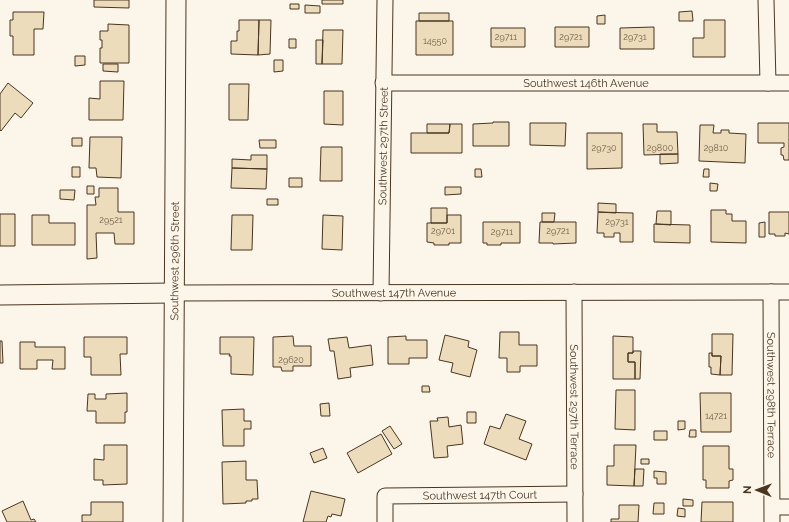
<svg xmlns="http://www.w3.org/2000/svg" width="789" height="522" font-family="Raleway,sans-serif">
<rect width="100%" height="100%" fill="#fbf6e9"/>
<!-- building -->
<path fill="#ecdcbc" stroke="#4a3520" d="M94,0h35v8l-35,-1z
M322,0h21v4h-21z
M290,4h9v5h-9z
M305,5l15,1v7h-15z
M692,11l1,10h-14v-9z
M13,12h31l-1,17h-9v26h-21v-19h-3v-16h3z
M419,13h30v8h-30z
M605,15v9h-8v-8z
M239,20h20l-1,35 -27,-1v-13h6v-10h2z
M259,20h12l-1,34 -12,1z
M704,20h21v37h-32v-19h11z
M416,21h37v34h-37z
M108,24l21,1v38h-29v-15h2v-8h-2v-9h8z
M555,27h34v20h-34z
M654,27v22h-34v-21z
M491,28h34v19h-34z
M323,30h20l-1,34h-20z
M289,39h7v9h-7z
M316,40h7l-1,24h-6z
M75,56h10v9l-10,1z
M274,60h9v11l-9,1z
M103,64h15v8l-15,-1z
M100,81h24l-1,39h-34v-22l11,1z
M8,83l25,20 -12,15 -6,-5 -14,18 -1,-1v-36z
M229,84h20l-1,36h-19z
M324,91h19v34l-19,-1z
M493,122h16v24h-36v-22l20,-1z
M530,123h36l-1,23 -35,-1z
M758,123h31v37h-5l-1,-5h-2v-7l3,-1v-4h-26z
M427,124h23l-1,9h-22z
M450,124h12v29h-51v-20h38z
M643,124h14v8h20l1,22 -34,1z
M700,125h14l-1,8h8v-3h8v3l17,1 -1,29 -46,-2z
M587,133h35v35l-35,1z
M90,137h32l-1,41 -24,-1 -1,-9h-7z
M72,138h10v8h-10z
M259,140h17v8h-16z
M321,147h21v34h-22z
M660,154h18v9l-18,1z
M251,155h16v14l-35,-1v-9l19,1z
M72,167h8v10h-8z
M232,168l35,1 -1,20 -35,-1z
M475,169h6l1,8h-7z
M704,169h5v8h-6z
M289,178h13v9h-13z
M710,183l8,1 -1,7h-7z
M87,186h7v8h-7z
M445,187h16v7l-16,1z
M99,188h19v24h16v32h-19l-1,-11h-18l1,25 -10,1v-54h9l-1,-8h4z
M60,190h15l-1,10 -14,-1z
M267,199h11v6h-11z
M598,203l18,1v9l-18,-1z
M431,208h16v15h-16z
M711,210h15v4h6v7h14v22l-35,-1z
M657,211h14v14l-15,-1z
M598,212l35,1v29h-13v-9h-6v4h-10v-4h-7z
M769,212h20v22l-4,-1v3h-10v-2h-6z
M542,213h13l-1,9h-12z
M0,214h15v32h-15z
M32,215h17v8h26v22h-43z
M232,215h21l-1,35h-21z
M323,215l20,1 -1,34 -20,-1z
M447,215h14v28h-12v2h-15v-2l-7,-1v-19h20z
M483,222h37v21h-19v2h-14v-2h-4z
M540,222h36v21l-23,1v-1h-14z
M765,222v15h-6v-14z
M654,224l36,1v18l-36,-1z
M500,332h19v13h18v21h-17v6h-13v-14h-8z
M712,334h21l-1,41h-12l1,-19h-9z
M445,335l24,6 -1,6 9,3 -7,27 -19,-5 2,-9 -14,-3z
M293,336l1,10h17v20h-18v5h-11l-1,-4h-8v-30z
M406,336v4h21v18h-18v6h-21v-27z
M613,336l20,1v16h-5v9h7v17h-22z
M84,337h43v17h-7l1,21h-30v-18h-7z
M220,337h34l-1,38 -22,-1v-18h-2l1,-2h-10z
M347,337l2,11 22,-3 2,20 -23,3 1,9 -13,2 -4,-28h-4l-2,-12z
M0,341h2l1,22h-3z
M20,342h15v5h30v22h-13l1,-9h-16v9h-17z
M633,351h8l-1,28h-5v-17h-7v-9h5z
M709,353h3v3h9l-1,19 -9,-1v-7h-2z
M422,386h7l1,6h-8z
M616,390h19v40l-20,-1z
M127,393v19h-2v11h-29v-12h-9l1,-17h7v5h11v-5z
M700,393h31v39h-30z
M329,403l1,13h-9l-1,-12z
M244,409v12h7v8h-7v17h-21l-1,-36z
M467,412h9v11h-9z
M506,414l20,7 -7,18 13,5 -6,16 -42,-16 6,-18 10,3z
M448,417l1,10 12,-2 2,19 -16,2 1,11 -14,1 -4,-37h8l-1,-3z
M678,421h7v8l-7,1z
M390,426l12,18 -8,5 -12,-18z
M690,430h6v7h-7z
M654,431h13v9h-13z
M381,434l11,20 -34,19 -11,-20z
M104,445h23v39l-24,1v-5h-9v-21l10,1z
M614,445h22l-2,41 -27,-1v-19h7z
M703,446h26v23h4v11l-4,1v7h-23v-8h-3z
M323,448l4,10 -13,5 -4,-10z
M641,459h8v5h-8z
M246,461v19h11l1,19h-6v2h-6v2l-23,1 -1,-42z
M635,469h9l-1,17h-9z
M654,471l12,1v12h-9v-6h-3z
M311,491l34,8 -4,17 -9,-2 -1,3 -3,-1 -2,6h-23z
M683,499l10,1v6h-10z
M23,501l8,19 3,-1 2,3h-29l-5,-11z
M91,502h32v20h-41v-7h9z
M702,502h31v20h-32z
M654,503h10v11h-11z
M619,505h20l-1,17h-27v-3h8z
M678,508l7,1v8l-8,-1z"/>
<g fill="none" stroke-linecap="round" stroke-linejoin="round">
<!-- minor casing -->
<g stroke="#4a3520" stroke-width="17">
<g id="minor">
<path d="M766,0l2,83"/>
<path id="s1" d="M383,83h406"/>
<path id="s2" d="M574,292l1,230"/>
<path id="s3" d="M771,292l1,230"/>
<path id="s4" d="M175,293l614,-1"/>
<path id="s5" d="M381,293l4,-293"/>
<path d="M773,507h16"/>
<path id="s6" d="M385,522v-26l190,-2"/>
</g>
</g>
<!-- tertiary casing -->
<g stroke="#4a3520" stroke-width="21">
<g id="tertiary">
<path d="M0,295l175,-2"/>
<path id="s7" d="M173,522l3,-522"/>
</g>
</g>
<!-- minor -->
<use href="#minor" stroke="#fbf6e9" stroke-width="15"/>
<!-- tertiary -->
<use href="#tertiary" stroke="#fbf6e9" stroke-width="19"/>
</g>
<g text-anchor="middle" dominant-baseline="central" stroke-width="3" stroke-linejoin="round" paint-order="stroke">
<!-- number labels -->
<g font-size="9" fill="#725f47">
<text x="506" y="37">29711</text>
<text x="571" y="37">29721</text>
<text x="635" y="37">29731</text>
<text x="435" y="41">14550</text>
<text x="604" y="148">29730</text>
<text x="660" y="148">29800</text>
<text x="716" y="148">29810</text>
<text x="111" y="220">29521</text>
<text x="617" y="222">29731</text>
<text x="443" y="231">29701</text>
<text x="558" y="231">29721</text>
<text x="502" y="232">29711</text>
<text x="291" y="360">29620</text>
<text x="716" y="416">14721</text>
</g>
<!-- street labels -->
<g font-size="11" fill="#4a3520" stroke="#fbf6e9">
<text stroke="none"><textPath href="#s1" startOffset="203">Southwest 146th Avenue</textPath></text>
<text stroke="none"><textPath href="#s5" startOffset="147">Southwest 297th Street</textPath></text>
<text stroke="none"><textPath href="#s7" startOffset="261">Southwest 296th Street</textPath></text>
<text stroke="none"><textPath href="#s4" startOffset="219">Southwest 147th Avenue</textPath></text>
<text stroke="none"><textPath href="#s3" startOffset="103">Southwest 298th Terrace</textPath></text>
<text stroke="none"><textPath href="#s2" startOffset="115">Southwest 297th Terrace</textPath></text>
<text stroke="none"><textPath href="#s6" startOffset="121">Southwest 147th Court</textPath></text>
</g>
</g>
<!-- north arrow -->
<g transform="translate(757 490) rotate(271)" stroke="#fbf6e9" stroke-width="3" paint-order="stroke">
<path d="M0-3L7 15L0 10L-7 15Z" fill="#4a3520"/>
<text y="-6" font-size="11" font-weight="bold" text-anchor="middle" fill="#4a3520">N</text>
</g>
</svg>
